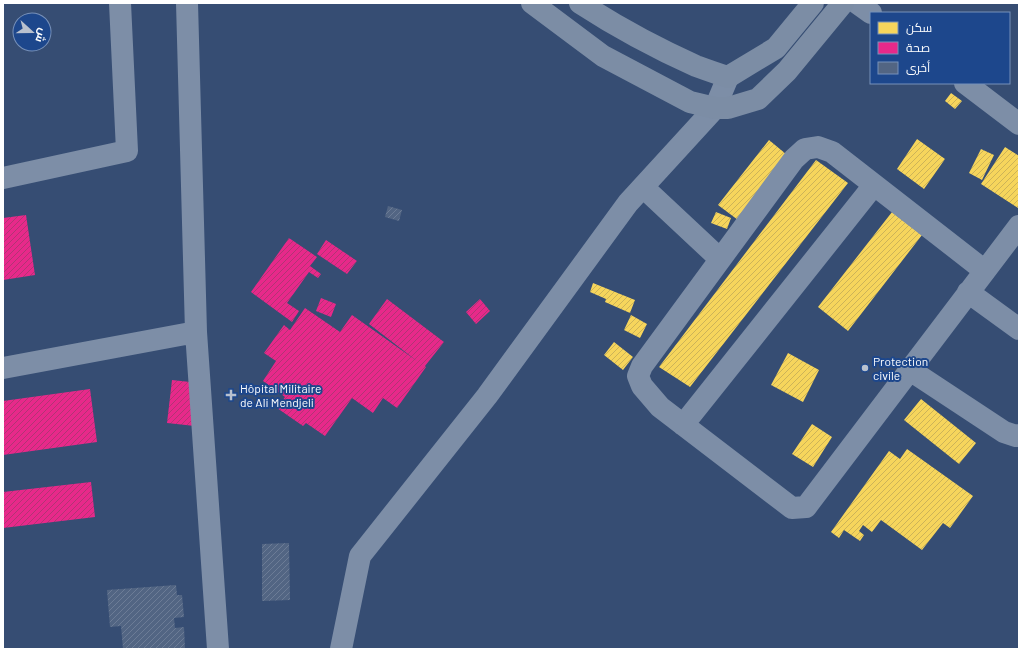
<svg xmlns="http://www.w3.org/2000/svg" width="1022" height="652" font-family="Barlow,Cairo,sans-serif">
<defs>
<pattern id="homes-hatch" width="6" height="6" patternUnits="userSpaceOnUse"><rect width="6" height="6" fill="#f6d55c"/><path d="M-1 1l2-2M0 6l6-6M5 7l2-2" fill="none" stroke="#ccb358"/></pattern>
<pattern id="health-hatch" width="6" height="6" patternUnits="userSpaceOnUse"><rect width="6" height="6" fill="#e7298a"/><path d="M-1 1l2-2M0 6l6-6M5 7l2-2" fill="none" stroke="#b13574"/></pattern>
<pattern id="building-hatch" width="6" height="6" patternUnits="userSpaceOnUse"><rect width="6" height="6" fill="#526583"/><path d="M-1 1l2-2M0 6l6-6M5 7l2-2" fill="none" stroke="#6c7c96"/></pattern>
</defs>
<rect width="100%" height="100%" fill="#364d73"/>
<!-- homes -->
<path fill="url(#homes-hatch)" d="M951,93l11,8 -7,8 -10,-8z
M917,139l28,20 -21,30 -27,-20z
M769,140l23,19 -50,64 -24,-18z
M1005,147l14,9v50l-1,2 -37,-24z
M981,149l13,6 -12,25 -13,-7z
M816,160l32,23 -158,204 -31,-20z
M716,212l15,6 -4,11 -16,-6z
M892,212l30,23 -74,96 -30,-24z
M593,283l42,17 -5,13 -25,-11 1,-3 -16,-7z
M631,315l16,9 -7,14 -16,-8z
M614,342l19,15 -10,13 -19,-15z
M788,353l31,17 -16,32 -32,-17z
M921,399l55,44 -17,21 -55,-44z
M812,424l20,13 -19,30 -21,-13z
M907,449l66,47 -23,32 -7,-5 -21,27 -41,-30 -9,12 -9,-7 -4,6 5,4 -4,6 -16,-11 -5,8 -8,-6 58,-81 11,8z"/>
<!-- health -->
<path fill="url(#health-hatch)" d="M26,215l9,60 -32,5v-62z
M289,238l28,19 -7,9 11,8 -3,4 -9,-6 -22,31 12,8 -7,11 -41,-30z
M326,240l31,21 -10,13 -30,-20z
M321,298l15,6 -5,13 -15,-6z
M387,299l57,43 -19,24 1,1 -29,41 -14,-10 -10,15 -21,-15 -27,38 -19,-13 -3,3 -26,-18 8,-11 -22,-16 13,-20 -12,-8 20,-28 6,5 15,-22 35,24 12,-17 65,46 -48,-37z
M480,299l10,12 -14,13 -10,-12z
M172,380l27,3 -4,43 -28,-3z
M90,389l7,53 -94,13v-54z
M91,482l4,35 -92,11v-36z"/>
<!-- building -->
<path fill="url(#building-hatch)" d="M388,206l14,4 -3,11 -14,-4z
M289,543l1,57 -28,1v-57z
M176,585l1,10h5l2,22 -10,1 1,10 9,-1 1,22h-62l-2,-23 -11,1 -3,-37z"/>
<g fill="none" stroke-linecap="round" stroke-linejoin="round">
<!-- minor -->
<path stroke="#7d8ea7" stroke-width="22" d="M187,3l9,329 22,317
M857,3l14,10
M965,83l54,41
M3,178l124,-27 -7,-148
M643,187l77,72
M985,271l-153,-119 -14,-5 -13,2 -11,10 -152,207 -4,10 4,10 18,21 132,101 14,-1 213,-281
M968,292l51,37
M3,368l193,-36
M910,370l94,62 12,4 3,-1
M683,425l191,-240
M341,649l19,-93 127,-160 141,-193 87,-95 13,-31"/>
<!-- major -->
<path stroke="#7c8da5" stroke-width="22" d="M532,3l71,53 87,46 25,6h13l30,-9 29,-28 56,-68
M580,3c37,24 76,45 116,63 11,4 22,8 32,11l48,-29 37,-45"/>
</g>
<!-- markers -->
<g fill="#b9c1ce" stroke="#1d478c" stroke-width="1.5">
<circle cx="865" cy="368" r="4"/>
<path d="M229 389h4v4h4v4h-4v4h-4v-4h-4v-4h4z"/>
</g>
<g text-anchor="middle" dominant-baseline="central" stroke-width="4" stroke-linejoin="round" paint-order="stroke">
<!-- poi labels -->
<g font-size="12" fill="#fff" stroke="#1d478c" text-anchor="start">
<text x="873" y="361">Protection<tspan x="873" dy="14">civile</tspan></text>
<text x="240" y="388">Hôpital Militaire<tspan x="240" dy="14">de Ali Mendjeli</tspan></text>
</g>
</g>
<!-- border -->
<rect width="1022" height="652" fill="none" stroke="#ffffff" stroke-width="8"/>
<!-- legend -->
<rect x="870" y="12" width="140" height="72" fill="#1d478c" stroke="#7791ba"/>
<rect x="878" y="22" width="20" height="12" fill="#f6d55c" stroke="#7791ba"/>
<text x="906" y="32" font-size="12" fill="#ffffff">سكن</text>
<rect x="878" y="42" width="20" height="12" fill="#e7298a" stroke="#7791ba"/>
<text x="906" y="52" font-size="12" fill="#ffffff">صحة</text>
<rect x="878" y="62" width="20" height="12" fill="#526583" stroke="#7791ba"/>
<text x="906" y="72" font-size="12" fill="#ffffff">أخرى</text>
<!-- north arrow -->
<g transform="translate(32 32) rotate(111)"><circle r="19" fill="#1d478c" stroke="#7791ba"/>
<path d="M0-3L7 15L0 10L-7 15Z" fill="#b9c1ce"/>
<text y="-6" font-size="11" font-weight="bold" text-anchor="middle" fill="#ffffff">ش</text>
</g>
</svg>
